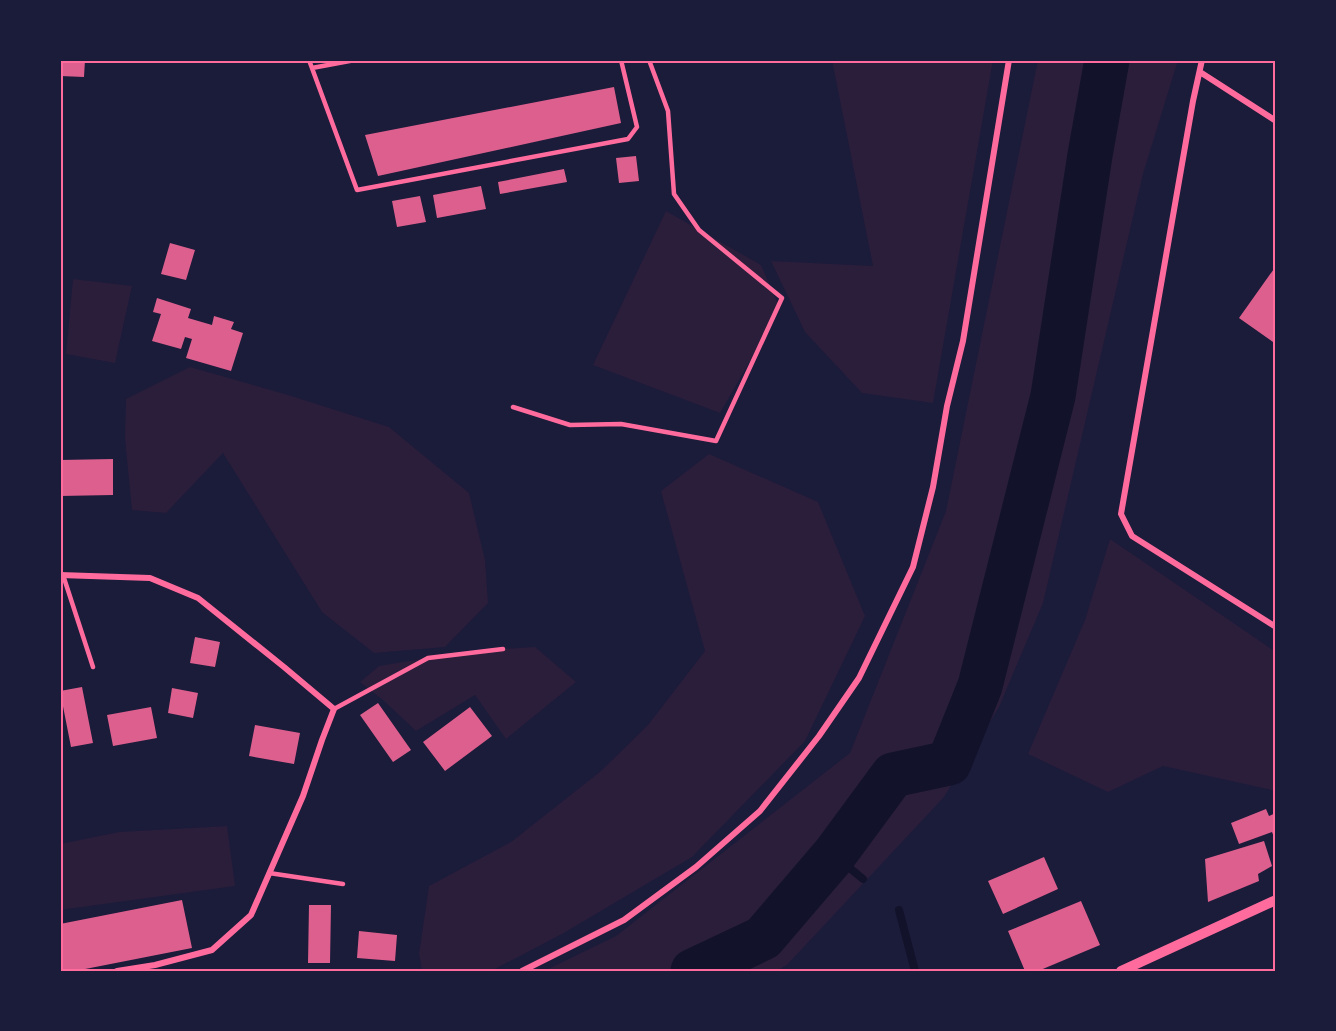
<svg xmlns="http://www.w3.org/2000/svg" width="1336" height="1031" font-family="'Sofia Sans Condensed',sans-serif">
<rect width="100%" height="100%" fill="#1b1b3a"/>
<!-- green -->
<path fill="#2a1e3b" d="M832,60h161l-60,343 -71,-10 -57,-61 -34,-71 102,5z
M1038,60h140l-35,114 -100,429 -44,104 -55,90 -157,168 -11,6h-232l72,-35 234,-183 96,-242z
M666,211l95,54 19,44 -60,104 -127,-48z
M73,279l59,7 -17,77 -49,-9z
M190,367l98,28 101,32 80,66 16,67 3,43 -43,44 -71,6 -52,-41 -99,-159 -57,60 -34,-3 -7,-71 1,-40z
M709,454l109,48 47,114 -60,125 -113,116 -130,77 -71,37h-69l-3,-17 10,-68 82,-44 90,-71 47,-46 57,-74 -44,-160z
M1110,539l166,113v139l-113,-25 -55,26 -80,-38 57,-134z
M535,647l41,35 -70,57 -31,-44 -59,36 -33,-31 -23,-18 19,-16 91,-15z
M227,826l8,60 -175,24v-66l59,-12z"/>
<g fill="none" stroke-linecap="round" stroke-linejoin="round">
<!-- stream -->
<path stroke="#12122b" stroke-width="8" d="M834,855l29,24
M899,910l16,61"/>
<!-- river -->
<path stroke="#12122b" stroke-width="45" d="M693,971l70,-33 71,-83 59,-80 56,-12 31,-77 73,-290 37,-241 17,-95"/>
</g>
<!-- building -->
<path fill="#dd5f8e" d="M60,60h25l-1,17 -24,-1z
M614,87l7,36 -243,53 -13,-41z
M636,156l3,25 -20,2 -3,-25z
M564,169l3,13 -67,12 -2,-12z
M481,186l5,23 -49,9 -4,-23z
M420,196l6,26 -29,5 -5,-26z
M170,243l25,7 -9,30 -25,-6z
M1276,266v72l-3,4 -34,-24z
M157,298l34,11 -3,9 24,7 2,-9 20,6 -3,7 12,4 -12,38 -45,-13 6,-19 -7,-2 -4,12 -29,-8 9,-27 -8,-2z
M113,459v36l-53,1v-36z
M195,637l25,5 -5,25 -25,-4z
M82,687l11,56 -22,4 -11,-56z
M172,688l26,5 -5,25 -25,-5z
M378,703l33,47 -18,12 -33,-47z
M151,707l6,31 -44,8 -6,-31z
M470,707l22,29 -47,35 -22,-29z
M255,725l45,8 -6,31 -45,-8z
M1266,809l3,7 7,-3v24h-2l-2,-5 -33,12 -8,-21z
M1264,841l8,25 -14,8 1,7 -51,21 -3,-43z
M1044,857l14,32 -55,25 -15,-33z
M182,900l10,48 -117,23h-15v-47z
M1081,901l19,44 -62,26h-13l-17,-40z
M309,905h22l-1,58h-22z
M359,931l38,4 -2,26 -38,-3z"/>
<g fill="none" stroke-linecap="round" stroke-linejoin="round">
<!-- service -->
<path stroke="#ff6b9d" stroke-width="4.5" d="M309,60l48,130 271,-51 9,-12 -16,-67
M312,68l43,-8
M513,407l57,18 51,-1 95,17 66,-143 -83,-68 -25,-36 -6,-83 -19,-51
M63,575l30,92
M334,709l94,-51 75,-9
M269,873l74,11"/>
<!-- minor -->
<path stroke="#ff6b9d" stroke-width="6" d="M1202,60l-9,41 -72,413 11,22 144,91
M1200,72l76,49
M60,575l90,3 48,20 86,69 50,42 -12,31 -19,56 -52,119 -39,35 -57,15 -38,6
M522,971l102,-51 72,-53 64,-56 59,-75 40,-58 54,-111 20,-80 14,-81 16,-65 46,-281"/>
<!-- tertiary -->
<path stroke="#ff6b9d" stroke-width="10" d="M1121,971l155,-71"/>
</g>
<!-- border -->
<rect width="1336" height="1031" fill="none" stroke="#1b1b3a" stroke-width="123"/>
<rect x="62" y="62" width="1212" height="908" fill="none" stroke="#ff6b9d" stroke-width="2"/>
</svg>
